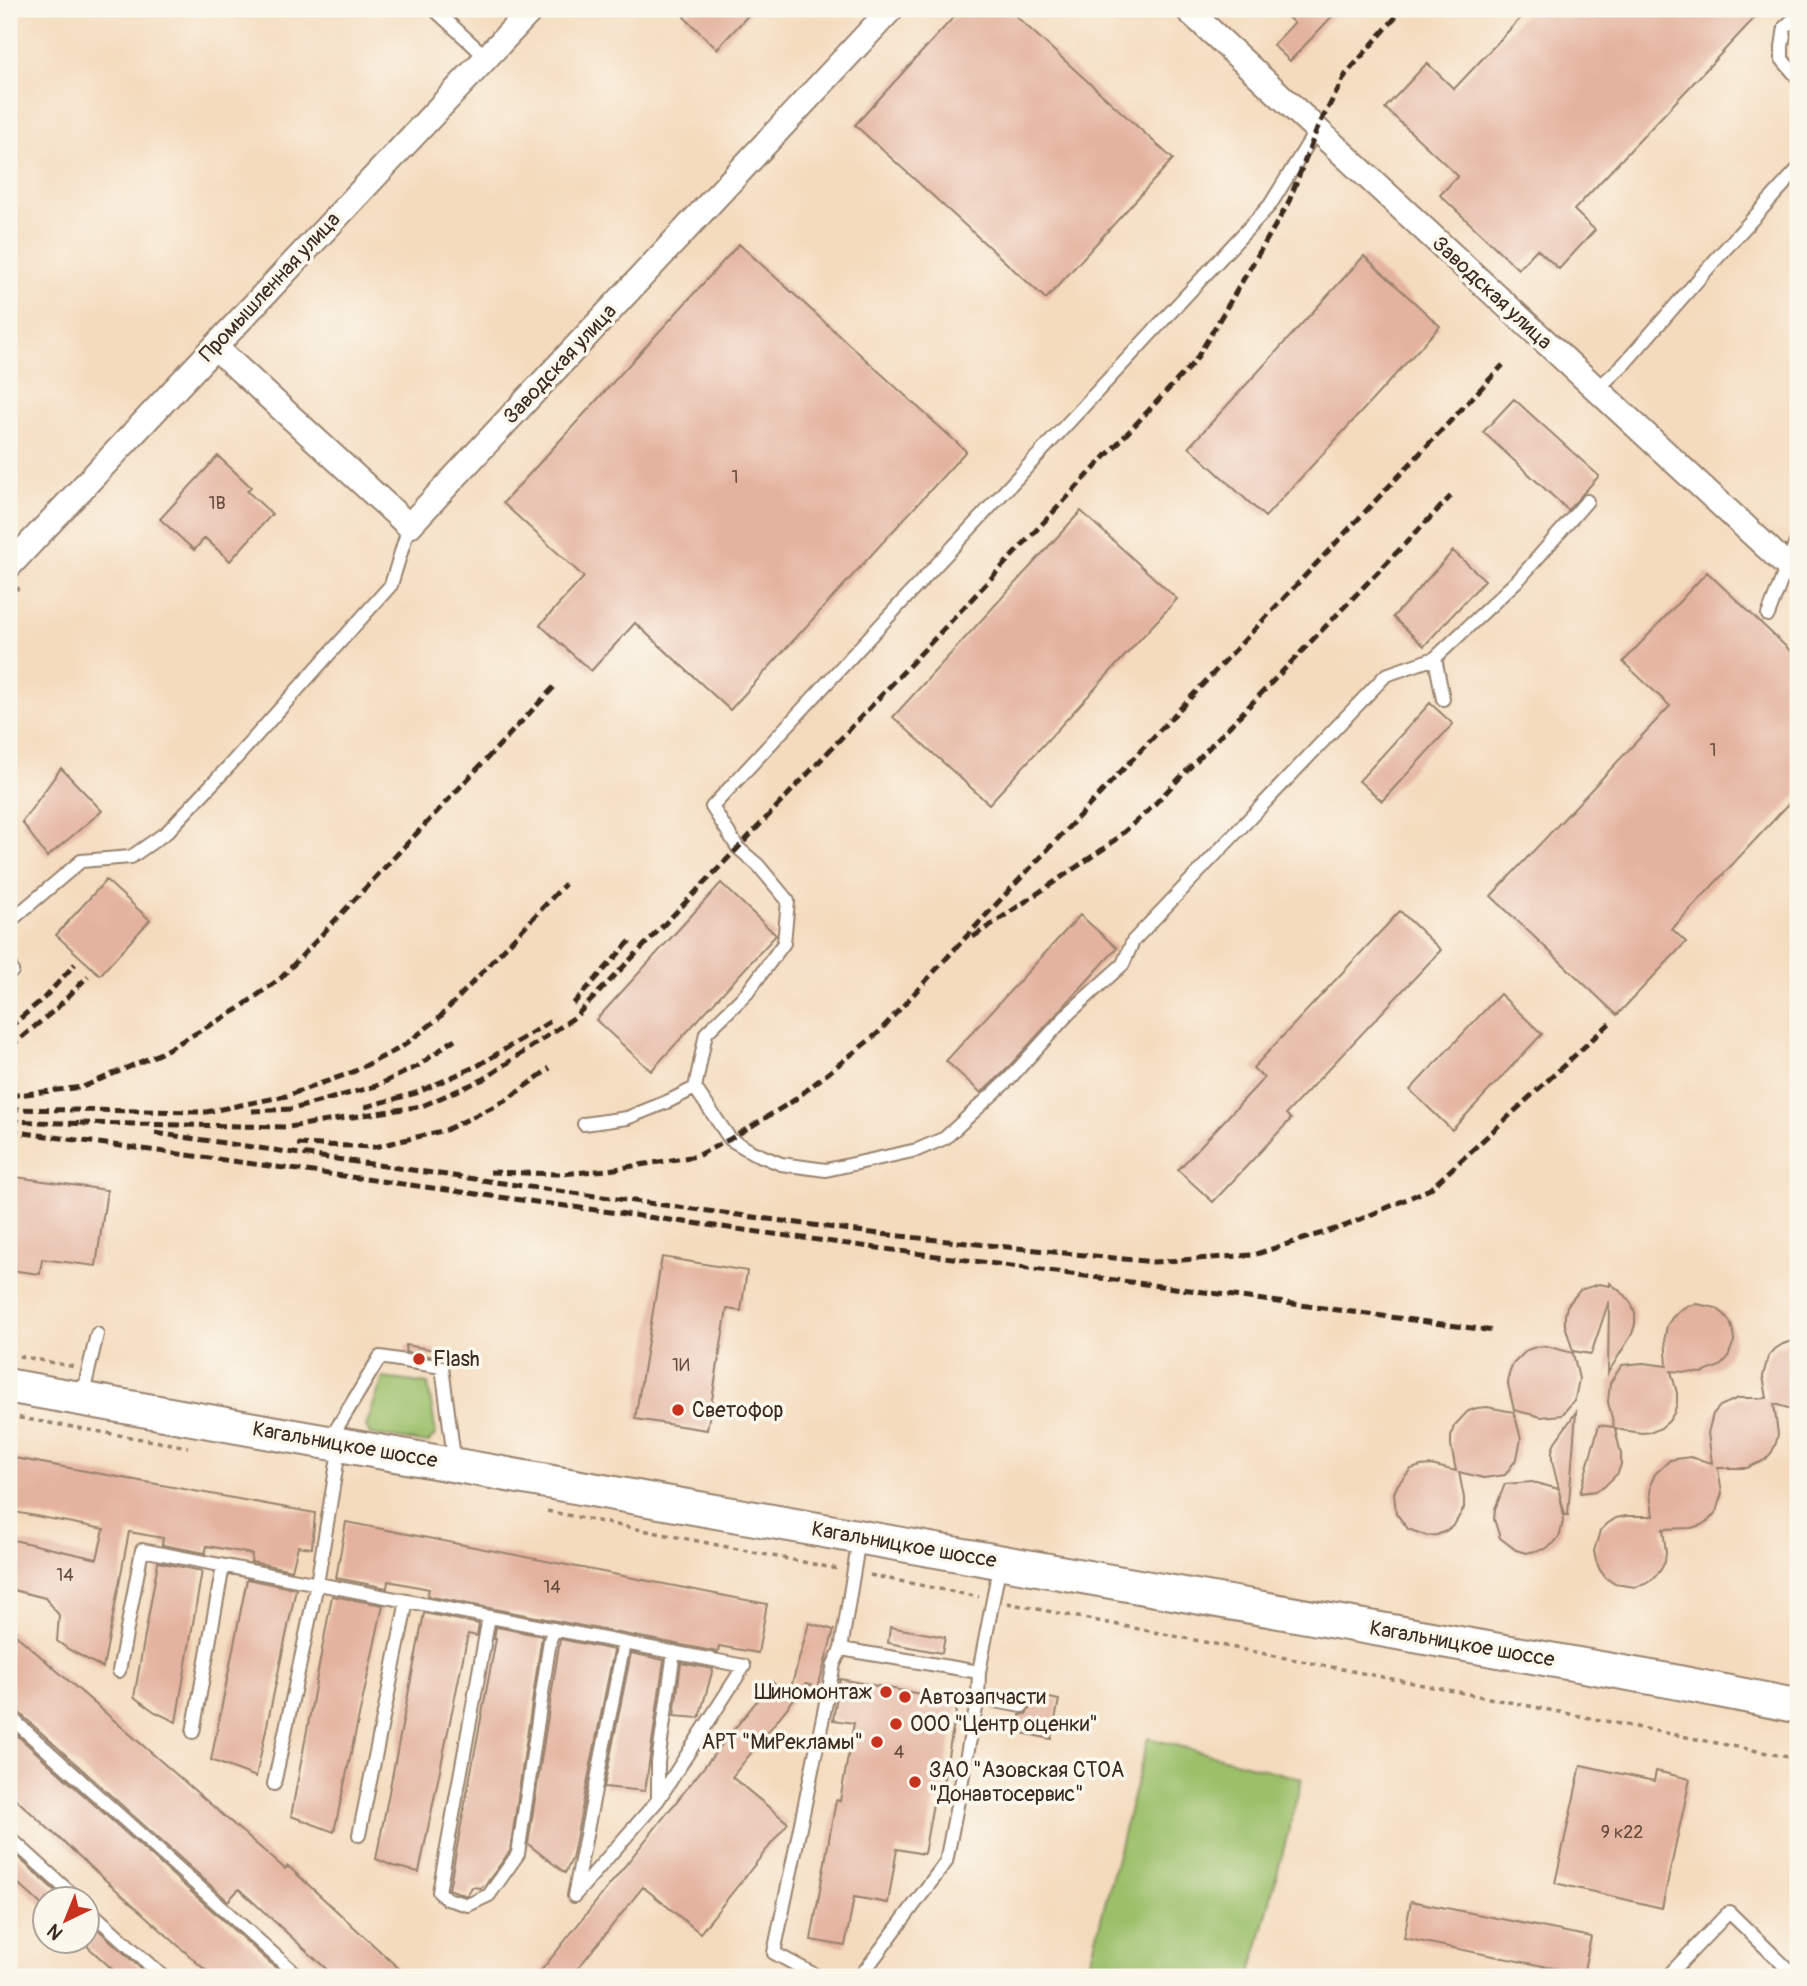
<svg xmlns="http://www.w3.org/2000/svg" width="1807" height="1986" font-family="Pangolin,sans-serif">
<rect width="100%" height="100%" fill="#fbf7ec"/>
<filter id="ink" filterUnits="userSpaceOnUse"><feTurbulence type="fractalNoise" baseFrequency=".0143" numOctaves="2"/><feDisplacementMap in="SourceGraphic" scale="14" xChannelSelector="R" yChannelSelector="G"/><feConvolveMatrix kernelMatrix="1 2 1 2 8 2 1 2 1" color-interpolation-filters="sRGB"/></filter>
<filter id="wash" filterUnits="userSpaceOnUse"><feTurbulence type="fractalNoise" baseFrequency=".00686" numOctaves="4" result="noise"/><feDisplacementMap in="SourceGraphic" scale="28" xChannelSelector="R" yChannelSelector="G"/><feGaussianBlur stdDeviation="1.57" result="paint"/><feColorMatrix in="noise" values="0 0 0 0 0 0 0 0 0 0 0 0 0 0 0 0 0 1.4 0 .05"/><feComposite in="paint" operator="in"/></filter>
<g filter="url(#wash)">
<rect width="100%" height="100%" fill="#f4dbbe"/>
<!-- green -->
<path fill="#9cc06b" stroke="#6c7544" stroke-width="2" d="M383,1378l45,6 8,50 -8,9 -58,-9 -4,-8z
M1148,1738l154,41 -52,198h-164z"/>
<g id="blocks">
<!-- building -->
<path fill="#e4b39f" d="M692,9h62l-37,40 -33,-32z
M961,9h47l165,150 -127,140 -191,-174z
M1279,9h60l-49,52 -17,-16 21,-22z
M1529,9h234l-189,201 21,20 -36,39 -22,-20 -19,20 -78,-74 18,-19 -73,-68 42,-45 27,26z
M739,244l227,207 -236,259 -95,-87 -44,48 -51,-46 44,-48 -81,-74z
M1364,256l76,70 -175,191 -76,-70z
M1514,399l85,77 -31,34 -85,-78z
M218,456l33,31 -4,4 25,23 -42,47 -25,-23 -11,12 -34,-31z
M1081,511l96,88 -188,205 -96,-87z
M1453,551l32,29 -61,66 -31,-29z
M1707,572l91,86v136l-126,135 14,13 -69,73 -126,-119 179,-190 -47,-44z
M1430,703l23,21 -71,77 -23,-20z
M61,768l41,43 -55,46 -25,-35z
M106,880l44,40 -50,55 -44,-40z
M721,883l55,52 -125,136 -55,-51z
M1400,911l41,39 -155,164 5,5 -78,83 -35,-32 86,-92 -11,-10z
M1080,915l37,33 -114,125 -22,20 -35,-32z
M1500,994l42,40 -90,96 -42,-40z
M9,1176l98,14 -11,76 -54,-7 -2,15 -31,-4z
M662,1257l85,14 -6,40 -14,-2 -20,121 -72,-11z
M1610,1283l16,13 6,9 3,9v10l-3,10 -24,39 1,-72 -18,53 -18,-3 -8,-26v-10l2,-9 13,-16 19,-6 11,2z
M1697,1304l19,4 8,6 6,8 3,9 1,10 -7,18 -7,7 -18,7 -31,-2 6,22v10l-3,10 -5,8 -8,7 -9,4 -10,1 -27,-4 6,25v10l-3,9 -14,14 -9,4 -15,2 19,-68 15,2 -6,-25 2,-19 12,-18 21,-2 24,3 -2,-30 2,-10 5,-8 7,-7 8,-5z
M1798,1339v72l-24,-7 4,30 -2,9 -4,9 -7,8 -18,8h-29l4,25 -6,19 -7,8 -8,5 -10,3 -28,1 3,23 -1,10 -5,9 -7,8 -8,5 -10,3 -20,-3 -9,-6 -6,-8 -4,-9 -2,-10 6,-20 7,-7 9,-6 10,-2h27l-3,-23 1,-10 4,-9 15,-14 20,-3 22,6 -4,-30 5,-19 7,-8 18,-8h29l-4,-22 5,-19 7,-8 8,-5z
M406,1345l29,5 -1,7 -29,-5z
M1546,1346l27,7 6,26 -4,20 -13,16 -21,2 -27,-7 -6,-26 1,-10 4,-10 14,-14 9,-3z
M1487,1407l27,5 7,27 -4,19 -12,17 -21,3 -25,-6 5,26v10l-10,17 -8,6 -9,4 -10,1 -19,-7 -12,-16 -2,-20 4,-9 13,-15 10,-3 10,-1 25,6 -5,-26v-9l3,-10 14,-15 9,-3z
M1576,1412l-8,103h-3l-6,-24 5,25 -4,19 -6,8 -9,6 -19,4 -10,-3 -16,-12 -6,-19 1,-10 10,-25 27,-2 27,7 -7,-28v-10l3,-9z
M9,1457l306,56 -3,35 -14,-2 -6,24 -41,-8 1,-8 -45,-8 -2,7 -43,-8 1,-7 -34,-6 -26,136 -35,-19 -11,-8 2,-26 -14,-17 -36,-9v-50l88,20 7,-30 -95,-18z
M346,1522l421,82 -9,49 -39,-7 -1,6 -291,-56 2,-7 -41,-8 -1,7 -51,-10z
M158,1562l44,9 -26,151 -21,-10 -21,-15z
M247,1579l49,10 -40,188 -45,-17z
M332,1596l51,9 -49,227 -43,-16z
M424,1613l55,11 -2,12 -9,-2 -49,238 -26,-6 -17,-7z
M809,1623l25,7 -16,57 -12,-3 -74,93 56,46 -88,110 -57,-46 -72,90h-35l236,-295 17,13z
M496,1627l46,9 -32,215 -24,33 -5,4 -9,-1 -5,9 -18,-7 47,-250h-2z
M890,1627l55,10 -3,16 -54,-10z
M9,1629l276,240 3,-3 120,111h-73l-96,-88 -11,12 -213,-192 -6,-2z
M560,1639l54,11 -42,209 -7,14 -37,-29z
M631,1653l33,7 -19,131 -41,-4z
M681,1663l32,6 -14,49 -25,-2z
M840,1679l118,22 -18,98 -6,-1 -10,56 -27,-5 -9,54 -34,-6 -9,49 -34,-6 25,-140 4,1 14,-78 -21,-3z
M1025,1693l34,7 -8,39 -34,-7 3,-17 6,-1 4,-6v-6l-6,-5z
M9,1728l277,249h-73l-204,-184z
M1581,1765l73,16 2,-10 34,8 -28,129 -107,-25z
M9,1849l55,50h-18v10l-37,-34z
M1411,1901l180,36 -8,37 -179,-36z
M88,1920l62,57h-29l-33,-30z"/>
</g>
</g>
<g filter="url(#ink)">
<use href="#blocks" fill-opacity="0" stroke="#98826e" stroke-width="2"/>
<g fill="none" stroke-linecap="round" stroke-linejoin="round">
<!-- lane casing -->
<g stroke="#98826e" stroke-width="16">
<path id="lane" d="M434,9l52,48
M1798,15l-13,12 -3,20v12l16,19
M1597,389l27,-25 94,-107 80,-88
M1768,615l30,-78
M1435,658l85,-80 67,-77
M9,922l72,-61 50,-4 36,-25 62,-66 162,-181 18,-59
M9,963l3,8
M695,1088l11,-55 41,-40 37,-50 4,-42 -30,-36 -20,-17 -26,-41 558,-602 47,-76
M584,1124l43,-6 42,-17 26,-13 35,51 22,13 29,12 45,6 91,-20 28,-12 64,-59 60,-66 54,-49 10,-23 253,-266 49,-17 8,41
M82,1398l15,-64
M329,1441l51,-84 62,10 13,98
M859,1539l-18,110 138,23 21,-109
M489,1617l-50,275 8,7 21,6 21,-10 29,-41 32,-214 4,-11
M119,1671l23,-121 602,116 -86,134 -84,96 50,-253
M978,1698l44,8
M9,1716l290,261
M193,1732l30,-166
M274,1784l43,-200 23,-139
M658,1800v-38l16,-110
M359,1835l48,-234
M9,1837l67,61
M88,1909l75,68
M819,1977l-45,-24 60,-289 7,-15
M860,1977l86,-115 32,-164 1,-26
M1667,1977l62,-65 67,65"/>
</g>
<!-- street casing -->
<g stroke="#98826e" stroke-width="28">
<path id="street" d="M1187,9l611,567
M215,347l194,179 482,-517
M9,566l523,-557"/>
</g>
<!-- secondary casing -->
<g stroke="#98826e" stroke-width="37">
<path id="secondary" d="M9,1386l1662,295 127,25"/>
</g>
<!-- path -->
<path stroke="#98826e" stroke-width="3.5" stroke-dasharray="5 5" stroke-linecap="butt" d="M9,597l10,-10
M9,1354l66,13
M9,1416l179,31
M547,1511l291,58
M870,1575l109,22
M1007,1603l791,156"/>
<!-- lane -->
<use href="#lane" stroke="#fff" stroke-width="12"/>
<!-- street -->
<use href="#street" stroke="#fff" stroke-width="24"/>
<!-- secondary -->
<use href="#secondary" stroke="#fff" stroke-width="33"/>
<!-- rail -->
<path stroke="#3b2a1e" stroke-width="5" stroke-dasharray="10 5" stroke-linecap="butt" d="M973,937l136,-92 39,-34 303,-315
M573,1004l59,-65
M9,1028l35,-30 31,-34
M9,1046l7,-4 41,-34 31,-32
M9,1096l74,-9 78,-34 76,-43 44,-32 273,-291
M365,1107l51,-14 63,-28 72,-44
M9,1109l197,3 80,-16 67,-24 49,-25 37,-29 126,-134
M252,1111l41,-2 83,-23 42,-20 37,-27
M9,1121l80,3
M80,1123l209,4 133,-21 62,-27 91,-62 163,-169 457,-487 93,-157 29,-75 29,-55 57,-65
M9,1131l1485,200
M155,1133l396,57 329,44 273,28 100,-7 92,-29 85,-37 180,-166
M297,1144l78,3 71,-17 59,-29 45,-33
M490,1172l71,2 47,-4 89,-14 33,-17 63,-38 84,-67 111,-121 515,-548"/>
</g>
</g>
<!-- markers -->
<g fill="#c8321e" stroke="#fbf7ec" stroke-width="2.5">
<circle cx="419" cy="1359" r="7"/>
<circle cx="678" cy="1410" r="7"/>
<circle cx="886" cy="1692" r="7"/>
<circle cx="905" cy="1697" r="7"/>
<circle cx="896" cy="1724" r="7"/>
<circle cx="877" cy="1742" r="7"/>
<circle cx="915" cy="1782" r="7"/>
</g>
<g text-anchor="middle" dominant-baseline="central" stroke-width="7" stroke-linejoin="round" paint-order="stroke">
<!-- number labels -->
<g font-size="18" fill="#654c3e">
<text x="735" y="477">1</text>
<text x="217" y="503">1В</text>
<text x="1713" y="750">1</text>
<text x="681" y="1365">1И</text>
<text x="65" y="1575">14</text>
<text x="552" y="1587">14</text>
<text x="899" y="1752">4</text>
<text x="1622" y="1832">9 к22</text>
</g>
<!-- street labels -->
<g font-size="21" fill="#3b2a1e" stroke="#fbf7ec">
<text transform="translate(270 287) rotate(-47)">Промышленная улица</text>
<text transform="translate(1492 293) rotate(43)">Заводская улица</text>
<text transform="translate(560 364) rotate(-47)">Заводская улица</text>
<text transform="translate(345 1445) rotate(10)">Кагальницкое шоссе</text>
<text transform="translate(904 1545) rotate(10)">Кагальницкое шоссе</text>
<text transform="translate(1462 1644) rotate(10)">Кагальницкое шоссе</text>
</g>
<!-- poi labels -->
<g font-size="21" fill="#3b2a1e" stroke="#fbf7ec" text-anchor="start">
<text x="433" y="1359">Flash</text>
<text x="692" y="1410">Светофор</text>
<text x="872" y="1692" text-anchor="end">Шиномонтаж</text>
<text x="919" y="1697">Автозапчасти</text>
<text x="910" y="1724">ООО "Центр оценки"</text>
<text x="863" y="1742" text-anchor="end">АРТ "МиРекламы"</text>
<text x="929" y="1770">ЗАО "Азовская СТОА<tspan x="929" dy="24">"Донавтосервис"</tspan></text>
</g>
</g>
<!-- margin -->
<rect width="1807" height="1986" fill="none" stroke="#fbf7ec" stroke-width="35"/>
<!-- north arrow -->
<g transform="translate(66 1920) rotate(223)"><circle r="33" fill="#fbf7ec" stroke="#aea59a" stroke-width="2"/>
<path d="M0-5L12 26L0 18L-12 26Z" fill="#c8321e"/>
<text y="-10" font-size="19" font-weight="bold" text-anchor="middle" fill="#3b2a1e">N</text>
</g>
</svg>
